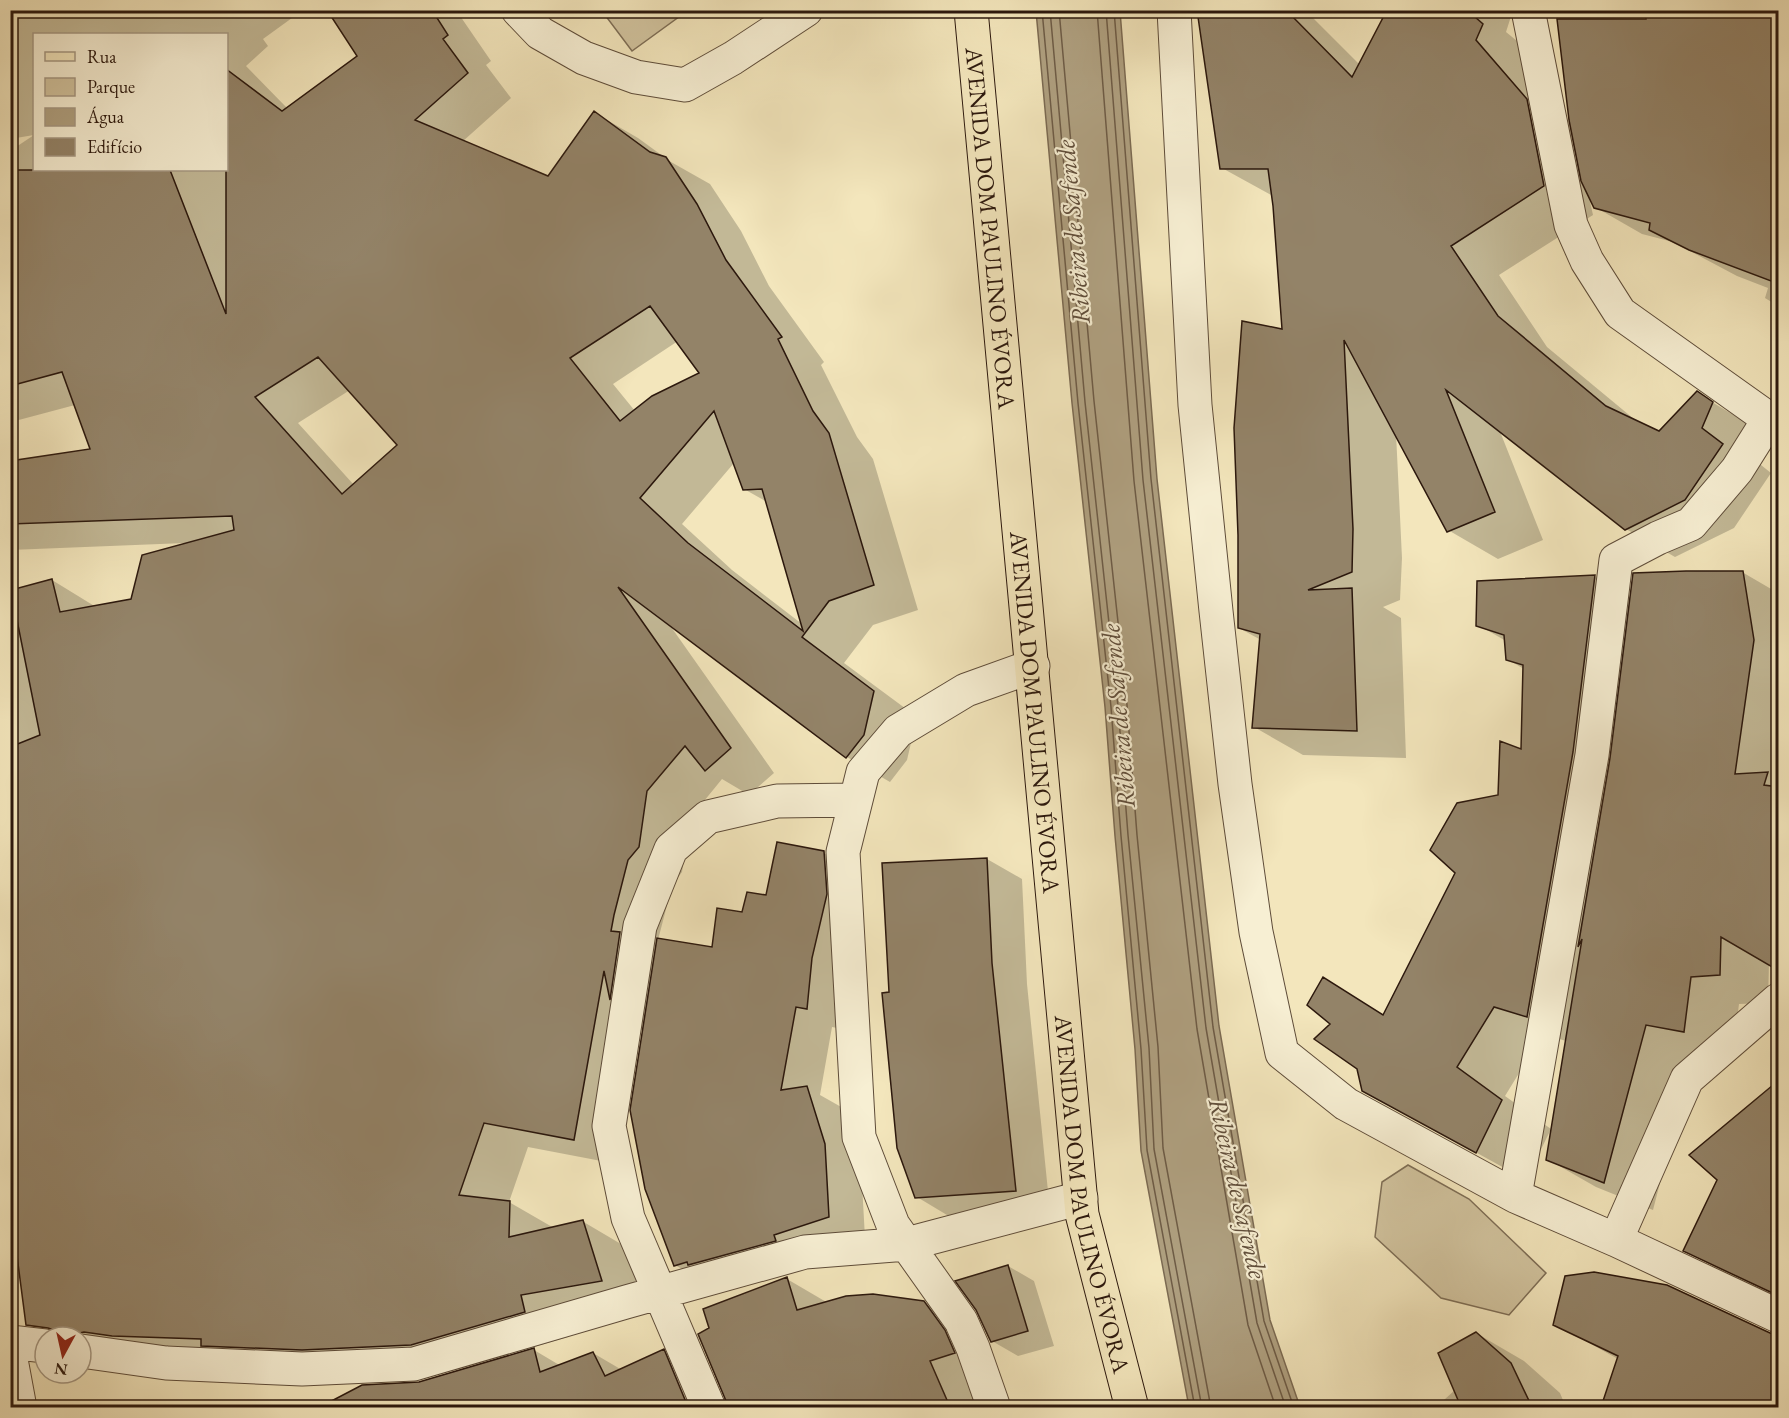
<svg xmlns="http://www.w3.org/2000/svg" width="1789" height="1418" font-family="'EB Garamond',serif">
<rect width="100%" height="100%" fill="#f3e6bc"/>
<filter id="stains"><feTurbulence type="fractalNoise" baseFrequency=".00333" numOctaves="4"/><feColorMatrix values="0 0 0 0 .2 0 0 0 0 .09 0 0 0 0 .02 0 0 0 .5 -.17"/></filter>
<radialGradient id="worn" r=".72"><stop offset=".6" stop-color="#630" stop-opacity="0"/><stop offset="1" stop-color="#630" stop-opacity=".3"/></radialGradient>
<!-- green -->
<path fill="#d1c39e" stroke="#7e6e56" stroke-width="1.5" d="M602,11h85l-55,40z
M1408,1165l61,34 77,74 -37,42 -68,-17 -66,-61 7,-55z"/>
<!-- water -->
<path fill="#afa080" stroke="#7b6a52" stroke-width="1.5" d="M1036,11h84l37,468 62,547 51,294 30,87h-111l-48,-256 -6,-102 -20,-213 -10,-129 -33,-304z"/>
<!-- shadow -->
<path fill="#0003" fill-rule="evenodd" d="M10,10h293l-40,29 5,7 -22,20 42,43 71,-52 -30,-47h127l35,51 -5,4 25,33 -49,44 86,36 47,-65 43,25 33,24 39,22 31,47 28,55 55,76 -3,3 36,72 16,22 45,151 -45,15 -29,38 73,54 -10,43 -17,22 -43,-25 -178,-133 105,149 -25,22 -27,-16 -31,38 -9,55 -10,14 -14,54 56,9 29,-35 81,-61 36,21 -17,155 -11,-2 -12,68 23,13 18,57 4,73 -154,48 -36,-21 -31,-234 -3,-1 -24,134 -89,-17 -19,55 45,26 28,-7 44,26 19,59 -81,14 4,17 -112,33 -109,5 -266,-38h-31l-23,-13 -11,-91 -6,-23v-638l3,19 39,-11 44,27 36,-6 53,-58 -175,7v-88l82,-11 -17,-46 -60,16 -5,-3v-267l24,-16 -24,4zM34,34h192v136h-192zM678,341l23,33 -66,37 -22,-27zM350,390l49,55 -45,40 -56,-62zM734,463l10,26 23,13 35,122 -70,-54 -50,-46z
M1199,10h101l12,7 48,48 29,-55h124l-7,22 26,21 -8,16 47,55 76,-103 131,-11v296l-13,-8 3,-10 -31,-12 -64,-34 -31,-8 -47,-27 -6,-10 4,18 -94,60 48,72 93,77 20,9 37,-40 65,39 -11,25 20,16 -37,55 -59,29 -49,-28 -127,-100 44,111 -45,19 -50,-29 -52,-97 6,125 -2,42 -17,7 18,11 5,140 -103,-3 -49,-28 7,-87 -22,-12 45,-297 -11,-135 -51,-28z
M1742,572l36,21v376l-9,-6 -1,40 -29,1 -7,54 -38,-6 -41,158 -57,-23 -49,-28 19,-118 -23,-7 -38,62 46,33 -25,51 -163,-90 -4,-22 -27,-44 -9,-45 61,36 138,-264 2,-82 -17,-10 -1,-18 -28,-16v-42l117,-6 37,21z
M987,859l35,20 5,105 23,227 -98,7 -35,-21 -26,-203z
M1778,1082v217l-45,-21 -48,-28z
M1008,1266l26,15 20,65 -36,10 -26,-15z
M787,1279l41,24 95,-1 49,29 21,29 9,21 -24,7 8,20h-257l-1,-8z
M1555,1324l223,12v72h-175l15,-49z
M1476,1333l48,28 36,32 5,12 4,3h-134l20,-18z
M534,1350l27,16 32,-13 29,17 42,-19 48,28 12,29h-401l39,-21 57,-3z"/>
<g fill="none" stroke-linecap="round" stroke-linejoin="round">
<!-- shore -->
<path stroke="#6e5c46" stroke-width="1.5" d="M1042,10l36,393 33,304 10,129 20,213 6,101 48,258
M1050,10l35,392 33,304 10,129 21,213 5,101 48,259
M1059,10l35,391 33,304 10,130 21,212 5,101 48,260
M1097,10l37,471 63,548 51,296 28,83
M1106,10l37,470 63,548 51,295 29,85
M1114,10l37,469 62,548 51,294 30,87"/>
</g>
<!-- building -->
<path fill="#938368" stroke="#2c180d" stroke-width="1.5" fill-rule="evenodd" d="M327,10h105l16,25 -5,4 25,34 -53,47 133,56 46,-65 56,41 16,5 31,47 29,56 56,77 -4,2 35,72 16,22 45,152 -45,16 -27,36 72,54 -10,44 -18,23 -228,-171 113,161 -26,23 -20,-25 -38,45 -8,56 -11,13 -14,55 -3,16 9,1 -10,68 -6,-29 -30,169 -90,-17 -25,72 51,6 -1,36 74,-17 19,61 -81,14 4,17 -114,33 -109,5 -101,-4v-7l-89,-3 -28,-4 -13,3h-11l-4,-4 -8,-3 -22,-3 -12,-92 -4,-17v-469l30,-12 -29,-145 41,-11 8,33 71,-13 11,-44 92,-25 -2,-14 -222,8v-63l80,-12 -28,-77 -52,14v-216h160l56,144v-245l56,42 75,-55zM650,306l49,67 -47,23 -32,25 -50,-63zM318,357l79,88 -55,49 -87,-97zM714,411l29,79 19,-1 41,142 -115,-88 -48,-45z
M1197,10h89l66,67 35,-67h80l16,14 -7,16 51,59 17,87 -93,60 47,70 108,90 53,25 38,-40 16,11 -11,26 21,16 -38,56 -60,30 -179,-140 49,122 -48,20 -103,-192 9,189 -1,43 -44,18 44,-2 5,143 -105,-3 8,-94 -22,-6v-93l-4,-107 8,-107 40,8 -9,-123 -5,-37h-48z
M1646,10h133v274l-90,-34 -40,-20 1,-7 -56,-15 -13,-27 -12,-61 -12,-101h89z
M1686,571h57l11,69 -19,134 33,-2 -4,13 15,2v184l-58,-34 -1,38 -29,2 -7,55 -38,-7 -42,158 -58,-23 36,-221 -4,8 32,-189 23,-185z
M1595,575l-22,177 -46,265 -33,-10 -37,60 45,33 -26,53 -114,-62 -5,-22 -43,-30 16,-15 -23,-19 16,-28 60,38 72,-142 -25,-23 27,-47 41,-8 2,-54 21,8 2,-84 -17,-5 -2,-25 -28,-9 1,-45z
M777,842l47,9 3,43 -15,64 -5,51 -11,-2 -15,83 26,-4 18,58 4,73 -55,18 2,6 -88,24 -1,-3 -13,4 -29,-77 -15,-79 27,-172 55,9 5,-39 25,4 5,-20 19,3z
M987,858l5,105 24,228 -101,7 -18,-50 -15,-155 7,-1 -7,-129z
M1779,1080v216l-96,-45 34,-71 -28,-25z
M1008,1265l20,66 -37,11 -15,-32 -21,-29z
M1594,1272l73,13 103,48 9,2v72h-178l17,-51 -65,-31 12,-49z
M787,1277l10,33 49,-14 27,-2 51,7 21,29 10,23 -25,8 20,46h-223l-1,-6 -28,-67 11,-6 -6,-19z
M1476,1332l35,31 21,44h-71l-23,-54z
M534,1348l6,24 53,-20 12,24 59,-27 24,58h-368l42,-22 57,-3z"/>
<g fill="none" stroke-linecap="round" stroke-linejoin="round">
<!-- minor casing -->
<g stroke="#5e4c39" stroke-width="35">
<path id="minor" d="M518,10l22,23 44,25 52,19 49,8 48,-27 73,-48
M1174,10l21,395 21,206 19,173 21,148 26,121 64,51 169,92 101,44 162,76
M1528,10l43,215 16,36 33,52 149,106 9,4
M1515,1196l77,-441 24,-195 42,-22 33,-14 46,-54 32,-51
M1616,1240l71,-161 91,-79
M10,1342l35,4
M81,1351l85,12 136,6 112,-5 212,-62 179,-50 102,-8 174,-46
M10,1354l10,54
M709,1408l-81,-190 -19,-92 31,-200 31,-77 37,-32 69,-16 79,-1
M994,1408l-21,-60 -12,-27 -68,-96 -34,-88 -16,-285 20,-80 35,-41 68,-41 67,-24"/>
</g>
<!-- major casing -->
<g stroke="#2c180d" stroke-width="35">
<g id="major">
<path id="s1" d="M971,10l111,1204 50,194"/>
</g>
</g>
<!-- minor -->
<use href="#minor" stroke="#f7efd3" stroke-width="33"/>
<!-- major -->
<use href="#major" stroke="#f3e6bc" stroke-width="33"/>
</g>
<g text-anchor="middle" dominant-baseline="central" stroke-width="4.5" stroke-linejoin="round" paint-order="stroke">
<!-- street labels -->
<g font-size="24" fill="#2c180d" stroke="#f7efd3">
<text stroke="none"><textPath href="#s1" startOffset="219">AVENIDA DOM PAULINO ÉVORA</textPath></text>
<text stroke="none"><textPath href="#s1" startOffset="705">AVENIDA DOM PAULINO ÉVORA</textPath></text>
<text stroke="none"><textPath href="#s1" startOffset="1191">AVENIDA DOM PAULINO ÉVORA</textPath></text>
</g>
<!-- water labels -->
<g font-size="26" font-style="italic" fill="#604e3b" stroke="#f7efd3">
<text transform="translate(1073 232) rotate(-95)">Ribeira de Safende</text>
<text transform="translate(1118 716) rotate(-95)">Ribeira de Safende</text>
<text transform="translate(1238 1188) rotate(77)">Ribeira de Safende</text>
</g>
</g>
<!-- margin -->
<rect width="1789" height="1418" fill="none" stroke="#f3e6bc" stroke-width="36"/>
<rect x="12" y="12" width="1765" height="1394" fill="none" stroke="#2c180d" stroke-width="3"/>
<rect x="18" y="18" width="1753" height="1382" fill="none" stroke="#2c180d" stroke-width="1.5"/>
<!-- legend -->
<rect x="33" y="33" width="195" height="138" fill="#f7efd3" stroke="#a69984" stroke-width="1.5"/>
<rect x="45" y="52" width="30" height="9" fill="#f3e6bc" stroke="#a69984" stroke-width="1.5"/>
<text x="87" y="63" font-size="18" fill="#2c180d">Rua</text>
<rect x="45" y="78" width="30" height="18" fill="#d1c39e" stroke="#a69984" stroke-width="1.5"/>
<text x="87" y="93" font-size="18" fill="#2c180d">Parque</text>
<rect x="45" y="108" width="30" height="18" fill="#afa080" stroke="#a69984" stroke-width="1.5"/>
<text x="87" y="123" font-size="18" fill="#2c180d">Água</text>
<rect x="45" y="138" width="30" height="18" fill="#938368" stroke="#a69984" stroke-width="1.5"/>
<text x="87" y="153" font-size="18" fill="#2c180d">Edifício</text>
<!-- north arrow -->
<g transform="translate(63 1355) rotate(188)"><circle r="28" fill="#f7efd3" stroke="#a69984" stroke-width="1.5"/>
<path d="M0-4.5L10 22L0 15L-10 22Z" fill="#8f2418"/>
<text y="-9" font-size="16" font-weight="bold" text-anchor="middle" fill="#2c180d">N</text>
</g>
<rect width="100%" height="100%" filter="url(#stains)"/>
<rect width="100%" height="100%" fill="url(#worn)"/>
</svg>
